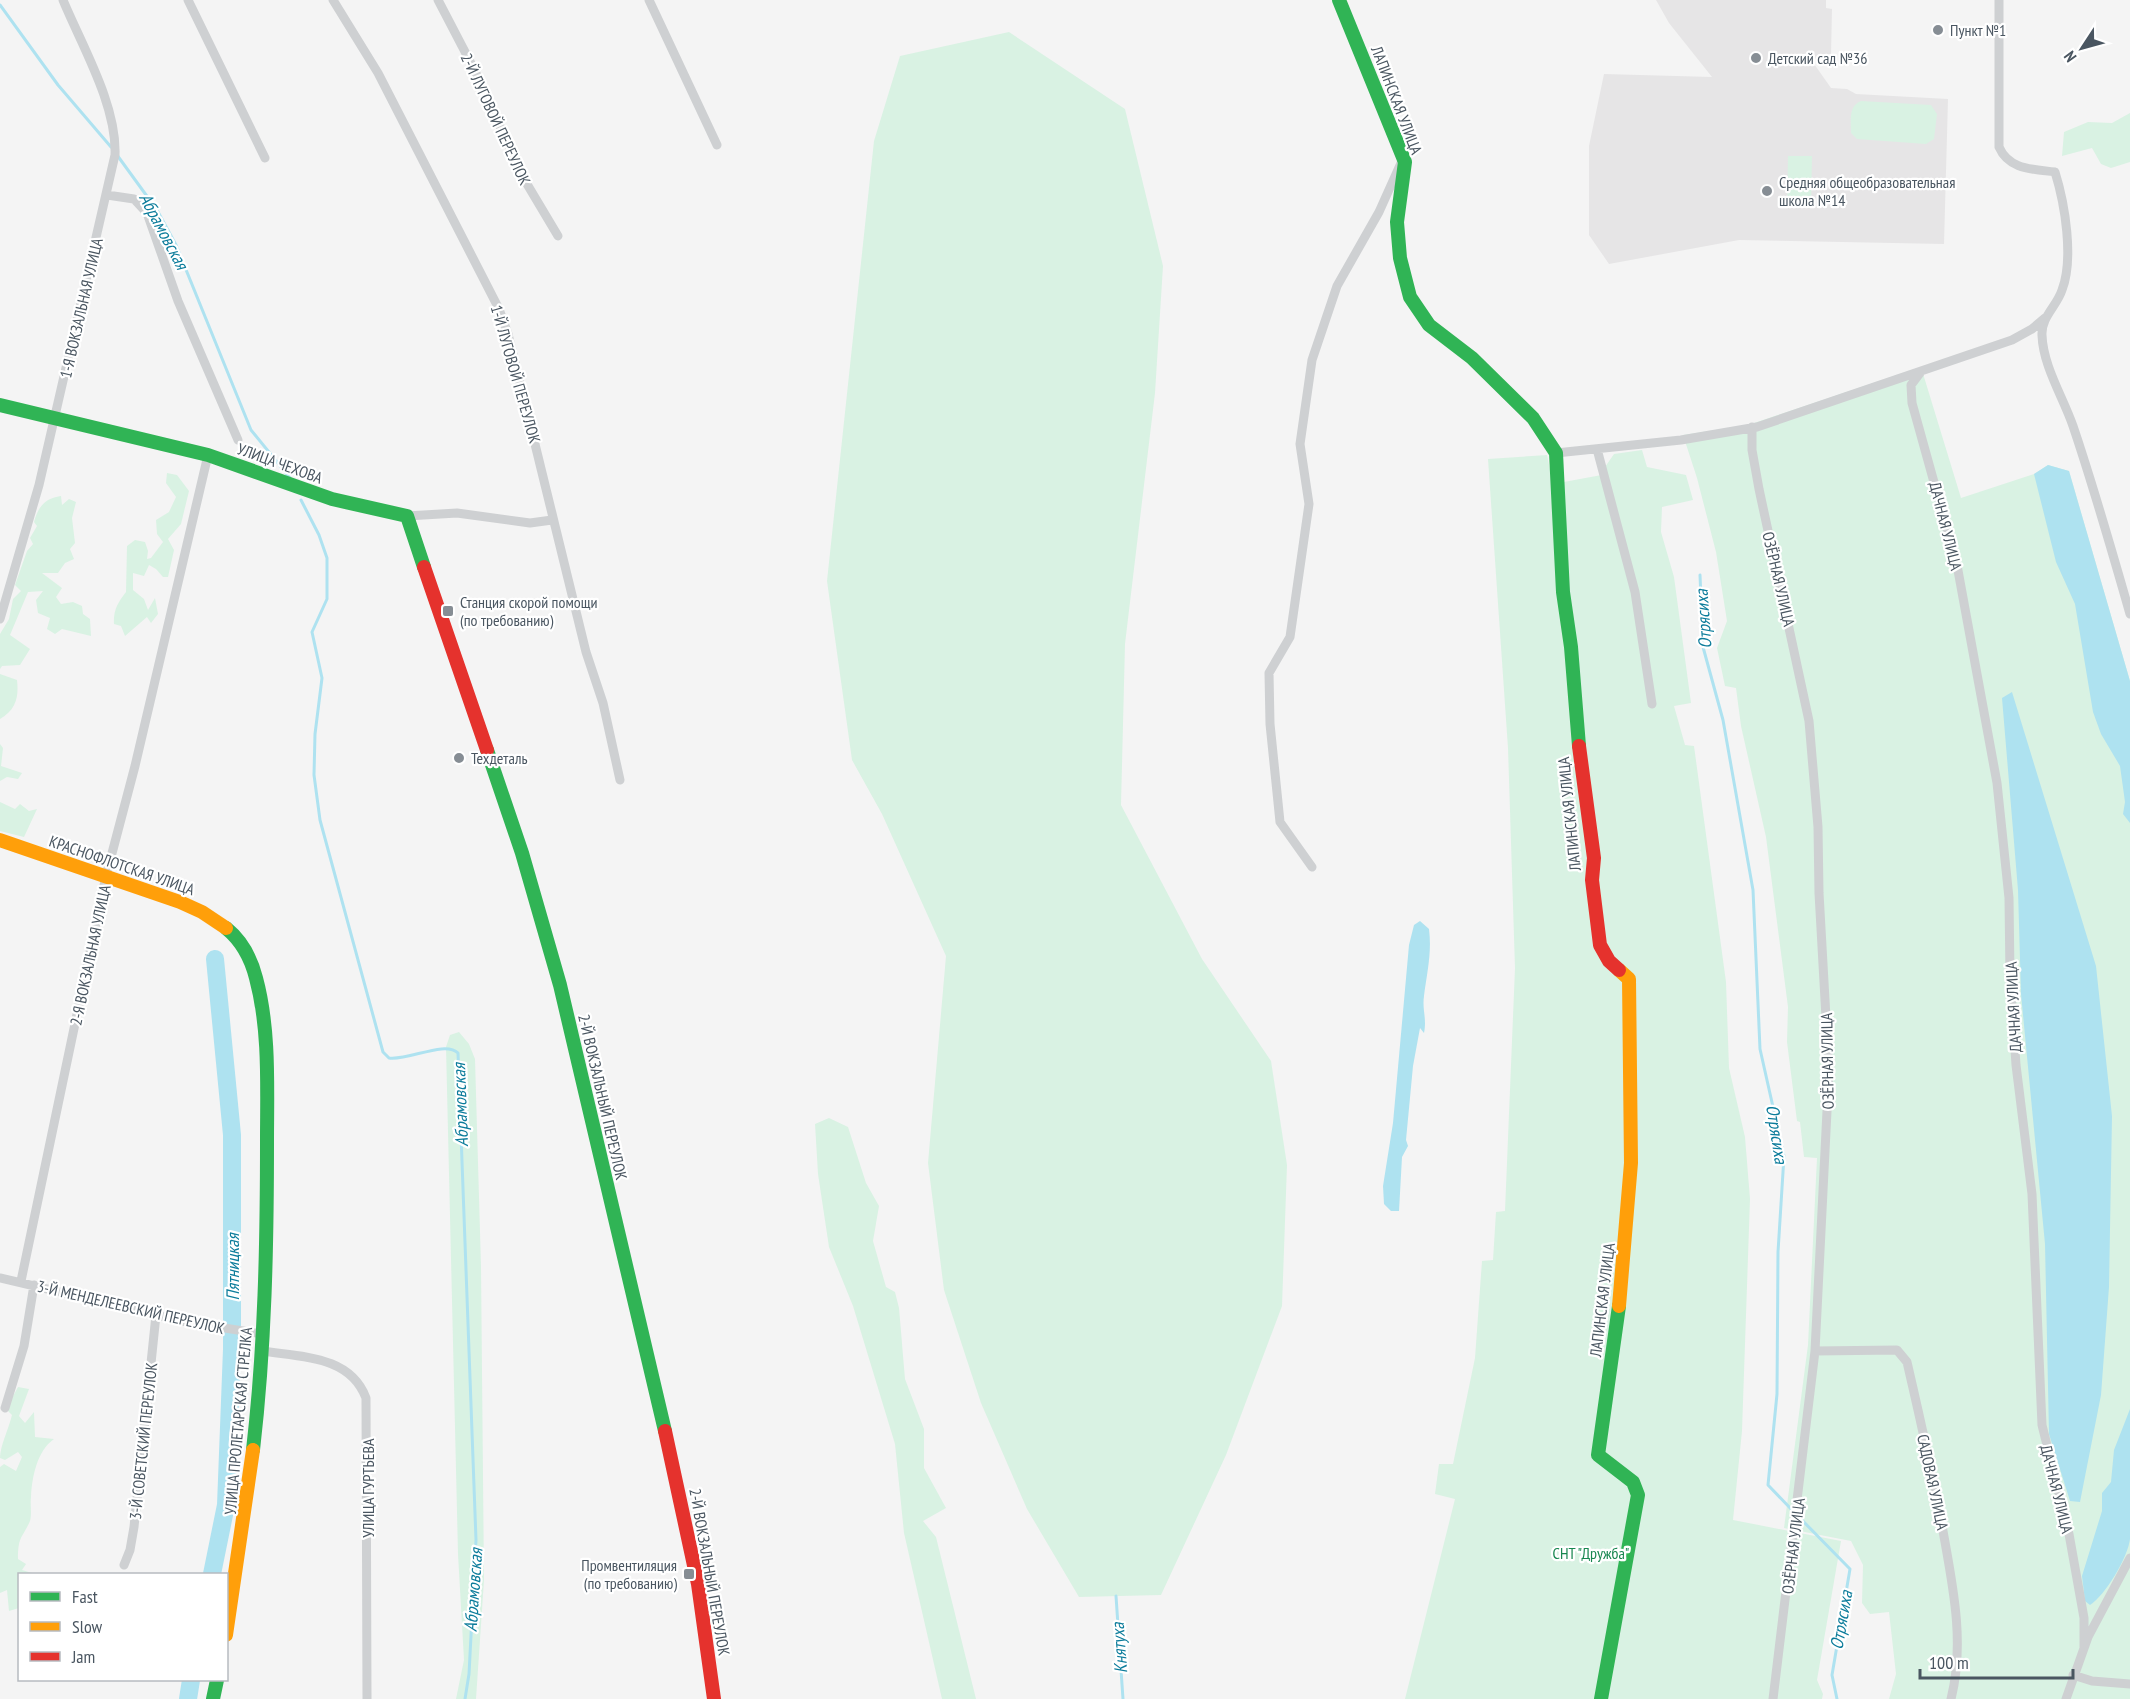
<svg xmlns="http://www.w3.org/2000/svg" width="2130" height="1699" font-family="'PT Sans Narrow',sans-serif">
<rect width="100%" height="100%" fill="#f4f4f4"/>
<!-- education -->
<path fill="#e6e5e6" d="M1656,0h170v8l6,1 -1,46 -12,1 -7,5 19,27 16,1 9,5 92,5 -4,145 -205,-4 -130,24 -20,-29v-89l15,-72 108,3 -43,-54z"/>
<!-- green -->
<path fill="#d9f2e3" d="M1009,32l116,77 38,157 -8,127 -30,251 -4,161 81,154 69,102 16,104 -5,141 -56,149 -65,140 -82,2 -52,-88 -46,-106 -37,-113 -16,-127 18,-207 -64,-142 -30,-54 -25,-179 47,-440 26,-85z
M1861,101l70,4 6,9 -3,25 -8,5 -69,-5 -6,-6c0,-12 -3,-27 10,-32z
M2130,113v49l-19,6 -10,-4 -9,-16 -30,8 2,-24 24,-10 24,1z
M1788,156h24l-1,52h-24z
M1921,367l40,131 73,-24 14,-9 21,6 61,210v1018h-241l7,-25 -7,-62 -19,2 -8,-11 1,-38 -12,-24 -67,-13 24,-183 9,-187 -13,-1 -4,-35 -3,-1 -10,-79 1,-35 -22,-170 -25,-111 -5,-38 -11,-2 -8,-38 10,-27 -11,-69 -19,-74 -14,-43 65,-10z
M1642,450l5,17 39,8 7,25 -31,7 -1,25 13,45 17,126 -17,3 11,39 9,1 32,236 3,86 16,69 5,62 -8,232 -9,89 108,21 -24,139 6,14 -1,5h-417l50,-200 -20,-5 4,-30h14l22,-106 7,-97 11,-1 3,-48 9,-1 10,-243 -7,-220 -20,-289 59,-4 6,29 54,-10 -2,-7 9,-13z
M167,473l10,2 12,16 -8,33 -13,15 6,11 -6,27h-5l-7,-8 -7,-4 -5,11 -11,-3v17l11,9 4,11 7,-12 3,16 -7,9 -4,-6 -22,19 -4,-10 -7,-2c-1,-13 4,-22 12,-32l1,-46 8,-6 10,2 3,9 -1,8 4,-1 12,-16 -6,-8 -1,-14 13,-8 7,-15 -10,-14z
M61,496l1,9 7,-6 7,3 -4,16 3,25 -5,6 4,10 -9,4 -7,10h-16l20,15 -6,9 5,7 12,-2 9,4 1,8 7,5 1,17 -29,-7 -7,5 -8,-5 3,-11 -12,-5 -2,-13 7,-9 -15,1 -18,43 20,14 -10,16 -18,1 -2,3v-35l9,-15 4,-20 8,-8 -6,-6 12,-34 6,-7 -3,-6 7,-12 -3,-4c4,-15 11,-24 27,-26z
M0,674l17,6c2,17 -1,30 -17,39z
M0,744l3,4 -2,18 21,7 -4,6 -11,-2 -7,4z
M0,802l15,7 5,-5 9,7 8,-2 -13,28 -24,-6z
M459,1032l10,12 6,15 6,207 3,314 -8,119h-20l8,-39 -6,-106 -12,-507 4,-12z
M829,1118l19,9 18,56 13,23 -6,35 13,46 9,5 4,16 6,71 19,50v39l22,40 -23,13 13,16 40,162h-34l-38,-166 -9,-89 -42,-138 -24,-59 -11,-73 -3,-50z
M18,1387l11,2 -10,27 6,7 9,-11 1,25 19,2c-17,12 -22,38 -23,58 -1,8 1,17 -1,24 -8,18 -12,15 -12,38l8,5 -4,6 13,4h-15l-1,34 -10,3 -2,-21 -7,3v-126l4,-3 12,7 6,-14 -4,-5 -13,8 -5,-2c0,-12 9,-30 12,-43l-6,-6z"/>
<!-- water -->
<path fill="#aee2f0" d="M2048,465l21,6 61,210v142l-7,-9 2,-12 -5,-36 -19,-32 -8,-22 -18,-108 -19,-42 -22,-88z
M2012,692l84,274 16,150 -3,171 -8,108 -21,107 -10,-1 -21,-67 -4,-190 -24,-250 -3,-104 -16,-192z
M1420,921l9,8c3,24 -2,43 -5,67 -2,14 3,22 0,37l-4,-5 -7,38 -7,74 2,6 -6,11 -3,54h-8l-7,-7 -1,-18 10,-63 16,-178 5,-20z
M2130,1409c0,41 0,90 0,130 -2,18 -25,57 -40,66l-5,-4 -3,-25 20,-65v-18l9,-11 3,-32z"/>
<g fill="none" stroke-linecap="round" stroke-linejoin="round">
<!-- stream -->
<path stroke="#aee2f0" stroke-width="3" d="M0,5l58,80 53,62
M117,155l40,55 19,35 75,185 39,48
M301,500l18,35 8,23v41l-15,33 10,46 -7,56 -1,41 6,45 63,232 6,6c19,3 56,-18 69,-5l18,487 -7,134 -4,25
M1700,575l3,72 20,73 30,170 7,159 24,107 -6,96 -1,142 -9,91 24,25
M1797,1515l53,54 -18,106 5,24
M1116,1596l7,103"/>
<!-- river -->
<path stroke="#aee2f0" stroke-width="18" d="M212,1574l14,-69 6,-156v-214l-17,-176
M188,1699l3,-19"/>
<!-- street -->
<path stroke="#ced0d2" stroke-width="9" d="M188,0l77,158
M333,0l45,73 121,236 9,25 78,318 17,51 17,77
M438,0l37,71 49,108 34,57
M649,0l68,145
M1999,0v147c10,23 34,22 56,25 10,32 19,87 7,118 -5,16 -21,27 -20,45 1,31 21,62 31,91 21,62 39,125 57,188
M107,195l27,4 13,14 31,88 60,139
M1920,373l-9,12 1,18 45,162 40,218 12,115 1,79 6,88 16,129 10,231 27,109 15,84v30
M1752,427v23l7,39 50,232 9,106 1,66 10,178 -14,280 -42,348
M1597,449l38,143 17,112
M1556,453l125,-13 76,-13 255,-87 20,-11 13,-11
M407,516l50,-3 73,10 22,-3
M0,619l39,-134 76,-330c2,-50 -33,-109 -52,-155
M1312,867l-32,-45 -10,-98 -1,-51 21,-36 19,-133 -9,-60 12,-84 25,-74 42,-74 22,-49
M0,1278l187,44 75,12
M21,1281l85,-405 29,-110 73,-311
M262,1351c38,6 88,4 104,47l1,301
M1815,1351l82,-1 10,12c13,56 26,112 36,169 10,56 22,112 8,168
M5,1408l19,-62 10,-61
M124,1565l6,-15 4,-23 22,-212
M2073,1675l19,6 38,3
M2066,1699l22,-62 42,-79"/>
<!-- fast -->
<path stroke="#30b455" stroke-width="14" d="M1339,0l66,162 -8,60 3,36 10,39 19,28 43,33 61,60 23,35 7,139 8,55 8,99
M0,405l208,50 124,44 75,17 17,51
M487,750l35,103 38,132 105,446
M226,928c16,13 25,30 30,50 14,52 11,110 11,163 0,103 -2,206 -14,309
M213,1699l4,-19
M1601,1699l37,-204 -5,-13 -35,-27 21,-149"/>
<!-- slow -->
<path stroke="#ff9f0a" stroke-width="14" d="M0,840l180,62 22,10 24,16
M1619,970l10,9 2,184 -12,143
M226,1635l27,-185"/>
<!-- jam -->
<path stroke="#e5322d" stroke-width="14" d="M424,567l63,183
M1579,746l15,112 -2,22 8,65 9,16 10,9
M665,1431l33,153 16,115"/>
</g>
<!-- markers -->
<g fill="#868d94" stroke="#fff" stroke-width="2">
<circle cx="1938" cy="30" r="6"/>
<circle cx="1756" cy="58" r="6"/>
<circle cx="1767" cy="191" r="6"/>
<rect x="442" y="605" width="12" height="12" rx="3"/>
<circle cx="459" cy="758" r="6"/>
<rect x="683" y="1568" width="12" height="12" rx="3"/>
</g>
<g text-anchor="middle" dominant-baseline="central" stroke-width="4.5" stroke-linejoin="round" paint-order="stroke">
<!-- poi labels -->
<g font-size="16" fill="#4a5661" stroke="#fff" text-anchor="start">
<text x="1950" y="30">Пункт №1</text>
<text x="1768" y="58">Детский сад №36</text>
<text x="1779" y="182">Средняя общеобразовательная<tspan x="1779" dy="18">школа №14</tspan></text>
<text x="460" y="602">Станция скорой помощи<tspan x="460" dy="18">(по требованию)</tspan></text>
<text x="471" y="758">Техдеталь</text>
<text x="677" y="1565" text-anchor="end">Промвентиляция<tspan x="677" dy="18">(по требованию)</tspan></text>
</g>
<!-- street labels -->
<g font-size="16" fill="#4a5661" stroke="#fff">
<text transform="translate(1397 100) rotate(69)">ЛАПИНСКАЯ УЛИЦА</text>
<text transform="translate(496 119) rotate(65)">2-Й ЛУГОВОЙ ПЕРЕУЛОК</text>
<text transform="translate(81 308) rotate(-77)">1-Я ВОКЗАЛЬНАЯ УЛИЦА</text>
<text transform="translate(516 374) rotate(74)">1-Й ЛУГОВОЙ ПЕРЕУЛОК</text>
<text transform="translate(280 463) rotate(20)">УЛИЦА ЧЕХОВА</text>
<text transform="translate(1946 526) rotate(76)">ДАЧНАЯ УЛИЦА</text>
<text transform="translate(1779 579) rotate(77)">ОЗЁРНАЯ УЛИЦА</text>
<text transform="translate(1569 814) rotate(-96)">ЛАПИНСКАЯ УЛИЦА</text>
<text transform="translate(122 865) rotate(19)">КРАСНОФЛОТСКАЯ УЛИЦА</text>
<text transform="translate(90 955) rotate(-78)">2-Я ВОКЗАЛЬНАЯ УЛИЦА</text>
<text transform="translate(2013 1007) rotate(-93)">ДАЧНАЯ УЛИЦА</text>
<text transform="translate(1827 1061) rotate(-91)">ОЗЁРНАЯ УЛИЦА</text>
<text transform="translate(603 1097) rotate(77)">2-Й ВОКЗАЛЬНЫЙ ПЕРЕУЛОК</text>
<text transform="translate(1602 1300) rotate(-83)">ЛАПИНСКАЯ УЛИЦА</text>
<text transform="translate(131 1307) rotate(13)">3-Й МЕНДЕЛЕЕВСКИЙ ПЕРЕУЛОК</text>
<text transform="translate(238 1421) rotate(-85)">УЛИЦА ПРОЛЕТАРСКАЯ СТРЕЛКА</text>
<text transform="translate(143 1441) rotate(-84)">3-Й СОВЕТСКИЙ ПЕРЕУЛОК</text>
<text transform="translate(1933 1482) rotate(78)">САДОВАЯ УЛИЦА</text>
<text transform="translate(368 1488) rotate(-90)">УЛИЦА ГУРТЬЕВА</text>
<text transform="translate(2057 1489) rotate(76)">ДАЧНАЯ УЛИЦА</text>
<text transform="translate(1793 1546) rotate(-83)">ОЗЁРНАЯ УЛИЦА</text>
<text transform="translate(710 1572) rotate(80)">2-Й ВОКЗАЛЬНЫЙ ПЕРЕУЛОК</text>
</g>
<!-- park labels -->
<g font-size="16" fill="#17864f" stroke="#fff">
<text x="1591" y="1553">СНТ "Дружба"</text>
</g>
<!-- water labels -->
<g font-size="18" font-style="italic" fill="#0c7c9b" stroke="#fff">
<text transform="translate(164 231) rotate(62)">Абрамовская</text>
<text transform="translate(1703 619) rotate(-94)">Отрясиха</text>
<text transform="translate(460 1105) rotate(-92)">Абрамовская</text>
<text transform="translate(1777 1134) rotate(81)">Отрясиха</text>
<text transform="translate(232 1267) rotate(-90)">Пятницкая</text>
<text transform="translate(473 1590) rotate(-86)">Абрамовская</text>
<text transform="translate(1841 1620) rotate(-80)">Отрясиха</text>
<text transform="translate(1119 1648) rotate(-94)">Княтуха</text>
</g>
</g>
<!-- legend -->
<rect x="18" y="1573" width="210" height="108" fill="#ffffff" stroke="#b7bbc0" stroke-width="1.5"/>
<rect x="30" y="1592" width="30" height="9" fill="#30b455" stroke="#b7bbc0" stroke-width="1.5"/>
<text x="72" y="1603" font-size="18" fill="#4a5661">Fast</text>
<rect x="30" y="1622" width="30" height="9" fill="#ff9f0a" stroke="#b7bbc0" stroke-width="1.5"/>
<text x="72" y="1633" font-size="18" fill="#4a5661">Slow</text>
<rect x="30" y="1652" width="30" height="9" fill="#e5322d" stroke="#b7bbc0" stroke-width="1.5"/>
<text x="72" y="1663" font-size="18" fill="#4a5661">Jam</text>
<!-- north arrow -->
<g transform="translate(2082 48) rotate(234)" stroke="#ffffff" stroke-width="4.5" paint-order="stroke">
<path d="M0-4.5L10 22L0 15L-10 22Z" fill="#4a5661"/>
<text y="-9" font-size="16" font-weight="bold" text-anchor="middle" fill="#4a5661">N</text>
</g>
<!-- scale -->
<path d="M1920 1669v9h153v-9" fill="none" stroke="#4a5661" stroke-width="3"/>
<text x="1929" y="1669" font-size="18" fill="#4a5661" stroke="#ffffff" stroke-width="4.5" paint-order="stroke">100 m</text>
</svg>
